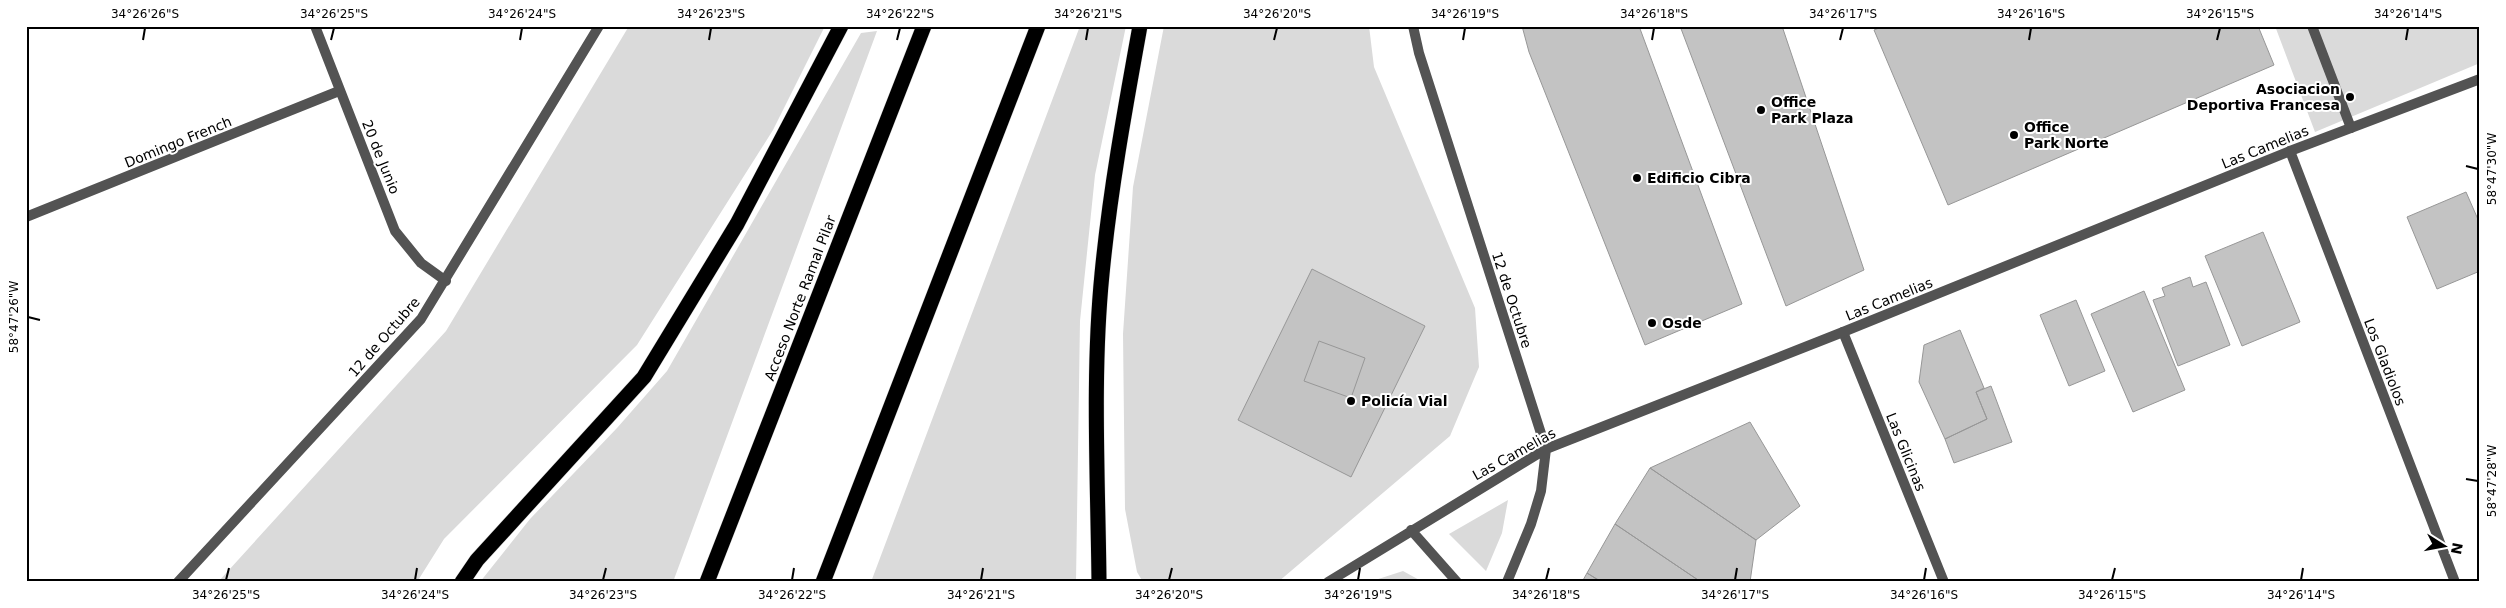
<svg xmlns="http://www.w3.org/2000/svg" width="2506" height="608" font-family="'DejaVu Sans',sans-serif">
<rect width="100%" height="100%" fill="#fff"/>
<!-- green -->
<path fill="#dadada" d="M629,26h196l-52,104 -136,215 -193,194 -27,43h-199l228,-251z
M1080,26h46l-31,149 -15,146 -4,261h-205z
M1164,26h205l5,41 101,241 4,59 -29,69 -172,146h-135l-6,-10 -12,-63 -2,-175 10,-147z
M2275,26h205v37l-165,69z
M877,31l-204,551h-193l50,-63 87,-91 50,-57 194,-338z
M1508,500l-6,33 -16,38 -37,-37z
M1403,571l20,11h-54z"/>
<!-- building -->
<path fill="#c3c3c3" stroke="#979797" d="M1522,26h117l103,278 -97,41 -116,-293z
M1680,26h102l82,244 -78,36z
M1884,26h374l16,39 -326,140 -74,-175z
M2466,192l14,32v47l-43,18 -30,-72z
M2263,232l37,90 -58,24 -37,-90z
M1312,269l113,57 -74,151 -113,-57z
M2190,277l3,10 13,-5 24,63 -52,21 -25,-66 12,-4 -3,-8z
M2144,291l41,99 -52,22 -42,-98z
M2076,300l29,71 -36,15 -29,-71z
M1960,330l24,58 -8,4 11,27 -42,20 -26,-57 5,-37z
M1319,341l46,17 -14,40 -47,-17z
M1991,386l21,56 -58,21 -9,-24 42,-20 -11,-27z
M1750,422l50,84 -44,34 -106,-72z
M1650,468l106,72 -6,42h-49l-86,-58z
M1615,524l86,58h-100l-14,-9z
M1587,573l15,9h-20z"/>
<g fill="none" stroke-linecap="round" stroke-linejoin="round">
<!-- motorway casing -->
<g stroke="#dbdbdb" stroke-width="16">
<path id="motorway" d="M462,582l15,-22 167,-183 93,-153 104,-198
M707,582l217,-556
M823,582l215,-556
M1099,582c-1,-102 -7,-207 3,-308 8,-83 23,-165 38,-248"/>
</g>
<!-- service -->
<path stroke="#535353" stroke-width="10" d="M2312,26l39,102"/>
<!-- minor -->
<path stroke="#535353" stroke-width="10" d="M315,26l80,205 26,32 25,18
M2290,151l165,431
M26,217l313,-126
M1843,332l101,250"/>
<!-- tertiary -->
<path stroke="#535353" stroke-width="10" d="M1413,26l6,27 127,396 -5,42 -10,33 -24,58
M1411,530l46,52
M178,582l243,-263 178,-293
M1328,582l218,-133 297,-117 447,-181 190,-72"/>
<!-- motorway -->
<use href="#motorway" stroke="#000" stroke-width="15"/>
</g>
<!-- ticks -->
<path fill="none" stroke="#000" stroke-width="2" d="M143,40l2,-12M331,40l3,-12M520,40l2,-12M709,40l2,-12M897,40l3,-12M1086,40l2,-12M1274,40l3,-12M1463,40l2,-12M1652,40l2,-12M1840,40l3,-12M2029,40l2,-12M2217,40l3,-12M2406,40l2,-12M2466,166l12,3M28,317l12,3M2466,479l12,2M226,580l3,-12M415,580l2,-12M603,580l3,-12M792,580l2,-12M981,580l2,-12M1169,580l3,-12M1358,580l2,-12M1546,580l3,-12M1735,580l2,-12M1924,580l2,-12M2112,580l3,-12M2301,580l2,-12"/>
<!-- markers -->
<g fill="#000" stroke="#fff" stroke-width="2">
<circle cx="2350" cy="97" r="5"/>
<circle cx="1761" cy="110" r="5"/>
<circle cx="2014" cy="135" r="5"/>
<circle cx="1637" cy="178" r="5"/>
<circle cx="1652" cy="323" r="5"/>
<circle cx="1351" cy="401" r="5"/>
</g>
<g text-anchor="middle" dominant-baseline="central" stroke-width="4" stroke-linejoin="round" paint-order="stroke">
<!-- poi labels -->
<g font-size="14" font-weight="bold" fill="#000" stroke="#fff" text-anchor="start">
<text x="2340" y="89" text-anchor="end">Asociacion<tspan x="2340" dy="16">Deportiva Francesa</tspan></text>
<text x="1771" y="102">Office<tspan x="1771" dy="16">Park Plaza</tspan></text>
<text x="2024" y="127">Office<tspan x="2024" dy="16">Park Norte</tspan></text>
<text x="1647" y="178">Edificio Cibra</text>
<text x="1662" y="323">Osde</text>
<text x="1361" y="401">Policía Vial</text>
</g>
<!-- street labels -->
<g font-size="14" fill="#000" stroke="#fff">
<text transform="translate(178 142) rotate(-22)">Domingo French</text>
<text transform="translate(2265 147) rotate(-22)">Las Camelias</text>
<text transform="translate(381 157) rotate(68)">20 de Junio</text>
<text transform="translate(800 298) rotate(-69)">Acceso Norte Ramal Pilar</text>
<text transform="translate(1889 299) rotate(-22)">Las Camelias</text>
<text transform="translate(1512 300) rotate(72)">12 de Octubre</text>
<text transform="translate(384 337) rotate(-49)">12 de Octubre</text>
<text transform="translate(2385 362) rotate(69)">Los Gladiolos</text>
<text transform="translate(1906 452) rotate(68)">Las Glicinas</text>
<text transform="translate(1514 454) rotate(-29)">Las Camelias</text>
</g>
</g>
<!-- border -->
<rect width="2506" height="608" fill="none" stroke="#ffffff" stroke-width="55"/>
<!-- north arrow -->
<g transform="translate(2444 546) rotate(101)" stroke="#ffffff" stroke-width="4" paint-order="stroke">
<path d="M0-4L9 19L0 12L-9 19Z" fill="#000000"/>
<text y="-8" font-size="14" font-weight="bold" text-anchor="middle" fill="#000000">N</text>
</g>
<rect x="28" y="28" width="2450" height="552" fill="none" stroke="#000" stroke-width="2"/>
<g font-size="12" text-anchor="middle" fill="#000">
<text x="145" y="18">34°26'26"S</text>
<text x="334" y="18">34°26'25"S</text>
<text x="522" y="18">34°26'24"S</text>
<text x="711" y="18">34°26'23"S</text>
<text x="900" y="18">34°26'22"S</text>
<text x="1088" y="18">34°26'21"S</text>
<text x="1277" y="18">34°26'20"S</text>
<text x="1465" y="18">34°26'19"S</text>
<text x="1654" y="18">34°26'18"S</text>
<text x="1843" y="18">34°26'17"S</text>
<text x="2031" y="18">34°26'16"S</text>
<text x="2220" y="18">34°26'15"S</text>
<text x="2408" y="18">34°26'14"S</text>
<text transform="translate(2492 169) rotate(-90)" y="4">58°47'30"W</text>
<text transform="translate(14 317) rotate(-90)" y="4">58°47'26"W</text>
<text transform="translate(2492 481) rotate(-90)" y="4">58°47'28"W</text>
<text x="226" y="599">34°26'25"S</text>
<text x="415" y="599">34°26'24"S</text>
<text x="603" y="599">34°26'23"S</text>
<text x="792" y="599">34°26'22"S</text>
<text x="981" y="599">34°26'21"S</text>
<text x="1169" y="599">34°26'20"S</text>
<text x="1358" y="599">34°26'19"S</text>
<text x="1546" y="599">34°26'18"S</text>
<text x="1735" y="599">34°26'17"S</text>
<text x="1924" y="599">34°26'16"S</text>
<text x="2112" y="599">34°26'15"S</text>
<text x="2301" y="599">34°26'14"S</text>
</g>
</svg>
